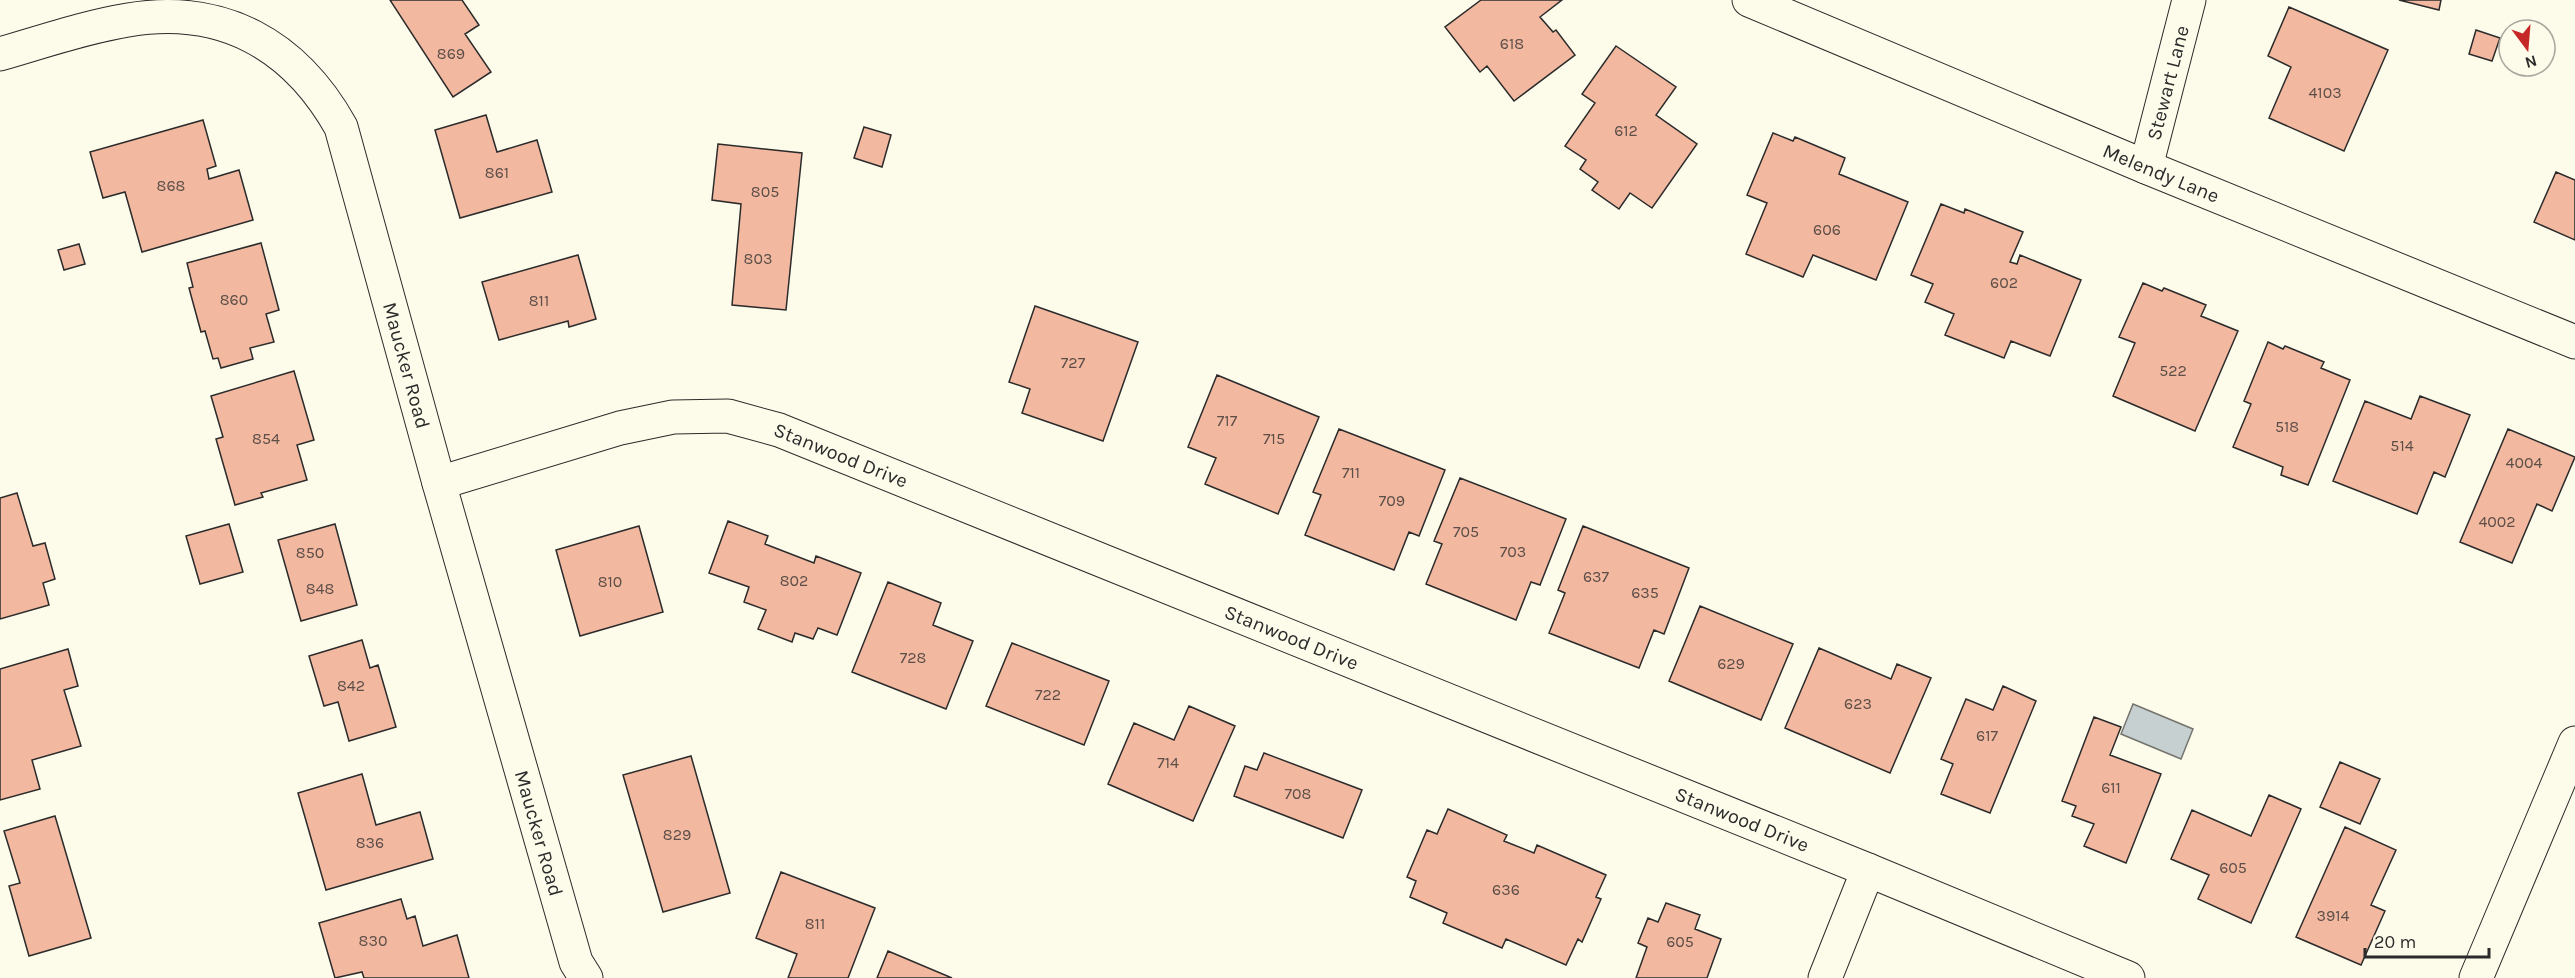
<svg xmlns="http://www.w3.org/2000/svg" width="2575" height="978" font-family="Karla,sans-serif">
<rect width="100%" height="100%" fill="#fdfbea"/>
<!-- water -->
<path fill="#c7d0d0" stroke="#74746e" stroke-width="1.5" d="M2133,704l60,25 -12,30 -60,-25z"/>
<!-- building -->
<path fill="#f2b8a0" stroke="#2b2b2b" stroke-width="1.5" d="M390,0h72l17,25 -14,9 26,38 -38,25z
M1481,0h81l-22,17 13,15 3,-2 19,25 -61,46 -27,-35 -7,6 -35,-45z
M2399,0h42l-2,10z
M2289,7l99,43 -44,101 -75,-33 22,-51 -23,-11z
M2476,30l24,8 -8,23 -23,-7z
M1616,46l60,41 -20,28 41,29 -45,64 -22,-15 -11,16 -27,-19 6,-8 -18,-13 6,-9 -21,-14 30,-43 -13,-9z
M486,115l11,37 40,-12 15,52 -92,26 -25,-88z
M203,120l13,46 -9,3 2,10 30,-9 14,50 -111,32 -17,-60 -22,6 -13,-46z
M864,127l27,8 -9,32 -28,-9z
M1773,133l20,8 2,-4 50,21 -6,16 69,28 -32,78 -63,-25 -10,22 -57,-23 21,-51 -20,-8z
M718,144l84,9 -16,157 -54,-5 9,-101 -29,-4z
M2556,172l19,8v60l-41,-18z
M1941,204l23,9 1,-4 58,23 -13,30 7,2 3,-9 61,25 -31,76 -39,-15 -7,17 -59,-23 9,-21 -29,-12 8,-18 -22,-9z
M261,243l18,67 -13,4 8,28 -24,6 3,11 -32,9 -3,-10 -5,1 -8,-28 -4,1 -12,-44 4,-1 -6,-24z
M79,244l6,20 -21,6 -6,-20z
M578,255l18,64 -27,8 -1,-6 -69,19 -17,-58z
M2143,283l19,8 2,-3 42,17 -5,11 37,15 -43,100 -82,-35 22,-53 -16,-6z
M1035,306l103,36 -35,99 -81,-28 8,-24 -21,-7z
M2268,342l15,7 2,-3 39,16 -3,6 29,12 -42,105 -27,-10 2,-8 -50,-20 18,-43 -7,-3z
M294,371l20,69 -17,5 10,35 -46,13 2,4 -28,8 -19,-66 7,-2 -12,-41z
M1217,375l102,42 -41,97 -73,-30 11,-26 -28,-11z
M2420,396l50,19 -25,62 -11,-5 -17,42 -84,-33 32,-80 46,18z
M1339,429l106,41 -26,66 -10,-4 -15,38 -89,-35 16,-40 -8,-3z
M2508,429l67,28 -23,54 -15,-7 -25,59 -52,-21z
M1460,478l106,41 -26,66 -9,-3 -15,38 -90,-36 16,-40 -8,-3z
M17,493l16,53 12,-3 10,36 -12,4 6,22 -49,14v-121z
M728,521l40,15 -3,8 49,19 2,-7 45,17 -24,62 -19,-7 -5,11 -18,-6 -3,9 -34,-13 8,-19 -22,-8 5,-15 -40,-14z
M229,524l14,48 -43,12 -14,-48z
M335,524l22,81 -56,16 -23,-81z
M639,526l24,86 -83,24 -24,-86z
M1583,526l106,42 -25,66 -10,-4 -15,38 -90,-35 16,-40 -7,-3z
M888,582l53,21 -8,22 40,16 -27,68 -94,-37z
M1700,606l93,38 -32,76 -92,-39z
M362,640l8,28 8,-3 18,62 -47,14 -11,-39 -14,4 -15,-50z
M1012,643l97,38 -25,64 -98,-39z
M1819,648l72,31 6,-15 34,14 -41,95 -105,-45z
M68,649l10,37 -14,4 17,56 -49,14 8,29 -40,11v-131z
M2003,686l33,15 -46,112 -49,-19 12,-30 -12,-5 25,-60 27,11z
M1189,706l46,20 -42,95 -85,-37 26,-61 40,17z
M2094,717l27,10 -11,28 51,19 -35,89 -42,-17 10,-22 -22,-8 4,-10 -14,-5z
M1264,753l98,37 -19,48 -109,-42 11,-30 12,4z
M691,756l39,137 -67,19 -40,-137z
M2340,762l40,17 -20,45 -40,-17z
M362,774l14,51 44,-13 13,47 -107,31 -28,-97z
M2269,795l32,14 -50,114 -53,-24 11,-24 -38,-16 21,-49 59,26z
M1448,809l59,26 -3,6 30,12 3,-8 69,30 -10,22 5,2 -19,43 -4,-3 -12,26 -60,-26 -4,9 -59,-25 4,-10 -37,-16 6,-16 -9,-4 20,-47 10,4z
M55,816l36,122 -62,18 -20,-70 11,-3 -16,-52z
M2345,827l51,23 -25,55 14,6 -24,54 -65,-28z
M781,872l94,36 -27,70h-60l9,-24 -41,-16z
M401,899l6,20 8,-3 8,30 34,-11 12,43h-105l-2,-6 -27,6 -16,-55z
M1666,903l34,12 -5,14 26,10 -14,39h-71l11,-31 -9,-4 10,-25 10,4z
M888,951l64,27h-75z"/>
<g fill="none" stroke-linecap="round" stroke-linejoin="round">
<!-- street casing -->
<g stroke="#2b2b2b" stroke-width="35">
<g id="street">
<path id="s1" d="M1749,0l397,167 429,175"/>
<path id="s2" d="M0,54c42,-12 85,-27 128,-34 95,-16 167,25 213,107l98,356 137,479 10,16"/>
<path id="s3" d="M2146,167l43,-167"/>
<path id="s4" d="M439,483l181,-55 53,-11 55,-1 51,14 1089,440 260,108"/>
<path d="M1825,978l43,-108"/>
<path d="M2476,978l99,-235"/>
</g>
</g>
<!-- street -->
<use href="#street" stroke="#fdfbea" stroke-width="33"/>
</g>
<g text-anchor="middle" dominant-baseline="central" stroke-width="4.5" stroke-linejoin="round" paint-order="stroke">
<!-- number labels -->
<g font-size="16" fill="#5d4e48">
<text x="1512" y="43">618</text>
<text x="451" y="53">869</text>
<text x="2325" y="92">4103</text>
<text x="1626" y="130">612</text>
<text x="497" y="172">861</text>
<text x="171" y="185">868</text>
<text x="765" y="191">805</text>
<text x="1827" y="229">606</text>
<text x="758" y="258">803</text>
<text x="2004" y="282">602</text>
<text x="234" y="299">860</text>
<text x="539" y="300">811</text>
<text x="1073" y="362">727</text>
<text x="2173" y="370">522</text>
<text x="1227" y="420">717</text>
<text x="2287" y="426">518</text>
<text x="266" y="438">854</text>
<text x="1274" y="438">715</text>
<text x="2402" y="445">514</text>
<text x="2524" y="462">4004</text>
<text x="1351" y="472">711</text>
<text x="1392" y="500">709</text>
<text x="2497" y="521">4002</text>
<text x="1466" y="531">705</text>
<text x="1513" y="551">703</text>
<text x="310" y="552">850</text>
<text x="1596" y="576">637</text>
<text x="794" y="580">802</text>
<text x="610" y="581">810</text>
<text x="320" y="588">848</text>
<text x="1645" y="592">635</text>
<text x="913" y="657">728</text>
<text x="1731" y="663">629</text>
<text x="351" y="685">842</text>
<text x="1048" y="694">722</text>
<text x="1858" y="703">623</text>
<text x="1987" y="735">617</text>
<text x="1168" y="762">714</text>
<text x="2111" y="787">611</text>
<text x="1298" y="793">708</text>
<text x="677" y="834">829</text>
<text x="370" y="842">836</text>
<text x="2233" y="867">605</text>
<text x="1506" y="889">636</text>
<text x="2333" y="915">3914</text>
<text x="815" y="923">811</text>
<text x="373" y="940">830</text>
<text x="1680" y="941">605</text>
</g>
<!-- street labels -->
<g font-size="20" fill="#2b2b2b" stroke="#fdfbea">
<text stroke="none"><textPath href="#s3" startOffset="87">Stewart Lane</textPath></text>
<text stroke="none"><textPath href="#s1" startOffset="447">Melendy Lane</textPath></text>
<text stroke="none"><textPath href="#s2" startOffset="636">Maucker Road</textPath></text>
<text stroke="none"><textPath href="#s4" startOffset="418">Stanwood Drive</textPath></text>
<text stroke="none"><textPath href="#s4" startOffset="904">Stanwood Drive</textPath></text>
<text stroke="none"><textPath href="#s4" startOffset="1390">Stanwood Drive</textPath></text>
<text stroke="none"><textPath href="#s2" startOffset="1122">Maucker Road</textPath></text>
</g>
</g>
<!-- north arrow -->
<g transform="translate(2527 48) rotate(164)"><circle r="28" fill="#fdfbea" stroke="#a9a89e" stroke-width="1.5"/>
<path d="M0-4.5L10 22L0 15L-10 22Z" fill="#c62828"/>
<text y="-9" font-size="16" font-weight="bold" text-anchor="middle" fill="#2b2b2b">N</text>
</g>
<!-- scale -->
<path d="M2365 948v9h124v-9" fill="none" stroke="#2b2b2b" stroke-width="3"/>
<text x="2374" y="948" font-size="18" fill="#2b2b2b" stroke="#fdfbea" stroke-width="4.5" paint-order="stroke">20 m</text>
</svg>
